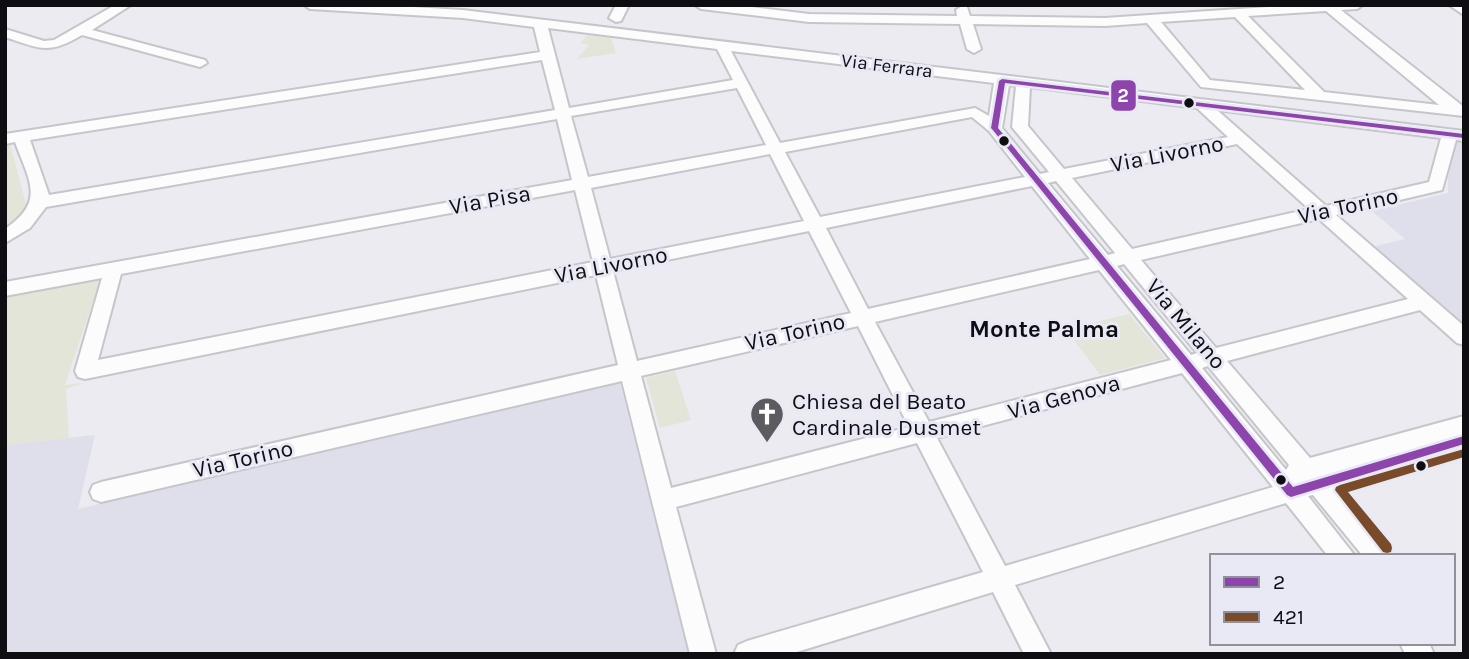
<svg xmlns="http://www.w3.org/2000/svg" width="1469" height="659" font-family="Karla,sans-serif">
<rect width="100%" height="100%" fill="#ebebf1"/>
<!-- built -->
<path fill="#dedfeb" d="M1457,142h7v184l-92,-79 33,-8 -33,-28 76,-18v-14l5,-30z
M620,383l68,271h-683v-209l90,-10 -17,74z"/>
<!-- green -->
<path fill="#e2e5d7" d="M587,35l24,3 5,15 -39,6 12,-14 -8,-2z
M5,144h5l16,60 -7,15 -14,12z
M100,280l-35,105 19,-2 -18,6 3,49 -64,7v-147z
M1129,314l36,44 -65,17 -34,-46z
M675,371l16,49 -31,8 -14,-50z"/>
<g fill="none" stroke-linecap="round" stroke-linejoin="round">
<!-- minor casing -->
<g stroke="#c6c6ca" stroke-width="4">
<path id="minor" d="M115,5h16l-39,25 113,30 2,3 -7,4 -118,-32c-34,20 -41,14 -77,2v-8l39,12 10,-1z
M304,5h76l83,5 1001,121v10l-8,-1 -14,50 -106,25 128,111v19l-7,-2 -37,-33 -193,51 83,97 154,-42v33l-129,39 51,60 4,8h-27l-50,-61 -5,1 47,60h-27l-42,-53 -271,82 36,69h-27l-31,-62 -203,62h-56l4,-9 9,-4 236,-69 -66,-129 -241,64 40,147h-26l-68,-273 -521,121 -8,-3 -3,-7 3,-7 8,-3 517,-117 -22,-90 -511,104 -7,-2 -3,-6 27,-93 -97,18v-14l567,-102 -15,-61 -511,88 -16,21 -25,15v-14c41,-28 24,-48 10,-87l-10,2v-10l535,-82 -6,-25 -71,-9 -153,-9zM548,28l169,21 16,31 -164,28zM731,51l263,32 -5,33 -14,-8 -195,35zM542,60l13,50 -506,85 -19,-55zM1009,85l7,1 -4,41 37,45 -9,2 -38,-46zM1030,87l167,21 31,29 -164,32 -36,-43zM737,88l29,57 -178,32 -17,-61zM1217,110l224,28 -12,44 -103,24zM972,117l17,14 36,46 -205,40 -35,-65zM1237,144l72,65 -177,40 -60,-71zM770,154l34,67 -194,38 -19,-71zM1056,181l59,72 -7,2 -60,-72zM1032,186l58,73 -222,50 -42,-81zM575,190l18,72 -495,98 23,-86zM1319,219l89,80 -192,49 -75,-88zM809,231l42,82 -214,48 -24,-90zM1124,264l73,89 -6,2 -74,-89zM1099,270l72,90 -242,62 -54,-100zM858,326l51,101 -238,61 -30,-112zM1208,366l81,99 -3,5 -84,-102zM1182,373l91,114 -268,79 -68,-128z
M616,5h13l-8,16 -5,1 -7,-4z
M695,5h40l74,9 148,2 -1,-6 6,-4 5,1 3,9 135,2 191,-13h67l-6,4 -16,1 123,97v9l-263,-29 -54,-64 -42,3 -132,-2 8,25 -7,4 -7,-4 -7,-25 -151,-2 -108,-13zM1326,11l113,94 -115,-13 -76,-76zM1235,17l70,73 -95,-10 -49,-58z
M1400,643h29l5,11h-29z"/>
</g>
<!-- major casing -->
<g stroke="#c6c6ca" stroke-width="4">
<path id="major" d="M1449,5h15v10z"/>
</g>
<!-- minor -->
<use href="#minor" fill="#fcfcfd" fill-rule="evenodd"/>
<!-- major -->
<use href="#major" fill="#fcfcfd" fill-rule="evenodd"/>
<!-- bus-1 casing -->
<g stroke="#e8e9f4" stroke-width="5">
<path id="bus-1" d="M1002,79l462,55v4l-459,-55 -7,45 295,359 171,-51v8l-173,53 -4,-2 -295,-366 -1,-1 8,-47z"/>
</g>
<!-- bus-2 casing -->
<g stroke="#e8e9f4" stroke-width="5">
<path id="bus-2" d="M1464,449v8l-116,35 43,52 1,4 -1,4 -4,1 -4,-1 -48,-62 1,-3 4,-2z"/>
</g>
<!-- bus-1 -->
<use href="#bus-1" fill="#8e44ad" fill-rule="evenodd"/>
<!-- bus-2 -->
<use href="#bus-2" fill="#7a4b2a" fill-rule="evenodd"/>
</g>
<!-- icons -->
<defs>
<g id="church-pin" transform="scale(1.75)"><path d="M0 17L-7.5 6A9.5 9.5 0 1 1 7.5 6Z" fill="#5b5b60" stroke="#e8e9f4"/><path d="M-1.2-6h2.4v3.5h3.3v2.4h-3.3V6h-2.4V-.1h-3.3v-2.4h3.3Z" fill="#fff"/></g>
</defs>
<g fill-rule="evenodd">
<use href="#church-pin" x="767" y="414"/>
</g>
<!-- markers -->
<g fill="#0e0e12" stroke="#e8e9f4" stroke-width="2.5">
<circle cx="1189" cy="103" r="6"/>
<circle cx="1004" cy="141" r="6"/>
<circle cx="1421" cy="466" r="6"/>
<circle cx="1281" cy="480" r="6"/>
</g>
<g text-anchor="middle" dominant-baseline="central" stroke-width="6" stroke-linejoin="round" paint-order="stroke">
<!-- far-street labels -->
<g font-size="19" fill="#0e0e12" stroke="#e8e9f4">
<text transform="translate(887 66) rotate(7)">Via Ferrara</text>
</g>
<!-- street labels -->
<g font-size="23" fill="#0e0e12" stroke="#e8e9f4">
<text transform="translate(1167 154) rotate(-11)">Via Livorno</text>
<text transform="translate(490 200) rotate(-10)">Via Pisa</text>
<text transform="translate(1348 206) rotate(-12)">Via Torino</text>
<text transform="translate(611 265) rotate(-11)">Via Livorno</text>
<text transform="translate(1186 324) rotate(50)">Via Milano</text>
<text transform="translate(795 332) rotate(-13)">Via Torino</text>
<text transform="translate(1064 397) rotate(-15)">Via Genova</text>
<text transform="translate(243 459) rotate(-13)">Via Torino</text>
</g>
<!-- poi labels -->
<g font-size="23" fill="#0e0e12" stroke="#e8e9f4" text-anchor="start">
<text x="792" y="401">Chiesa del Beato<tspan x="792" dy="26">Cardinale Dusmet</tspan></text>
</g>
<!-- neighbourhood labels -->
<g font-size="24" font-weight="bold" fill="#0e0e12" stroke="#e8e9f4">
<text x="1044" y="329">Monte Palma</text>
</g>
</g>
<rect stroke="#e8e9f4" stroke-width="2.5" x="1110" y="79" width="27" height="33" rx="7" fill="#8e44ad"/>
<g font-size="19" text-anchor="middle" font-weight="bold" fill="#fff">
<text x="1123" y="102">2</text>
</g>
<!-- border -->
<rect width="1469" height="659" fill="none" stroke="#0e0e12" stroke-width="14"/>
<!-- legend -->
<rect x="1210" y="554" width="245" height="91" fill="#e8e9f4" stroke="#91919a" stroke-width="2"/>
<rect x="1224" y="577" width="35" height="10" fill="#8e44ad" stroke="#91919a" stroke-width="2"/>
<text x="1273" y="589" font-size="21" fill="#0e0e12">2</text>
<rect x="1224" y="612" width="35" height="10" fill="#7a4b2a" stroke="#91919a" stroke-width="2"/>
<text x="1273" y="624" font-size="21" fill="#0e0e12">421</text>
</svg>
